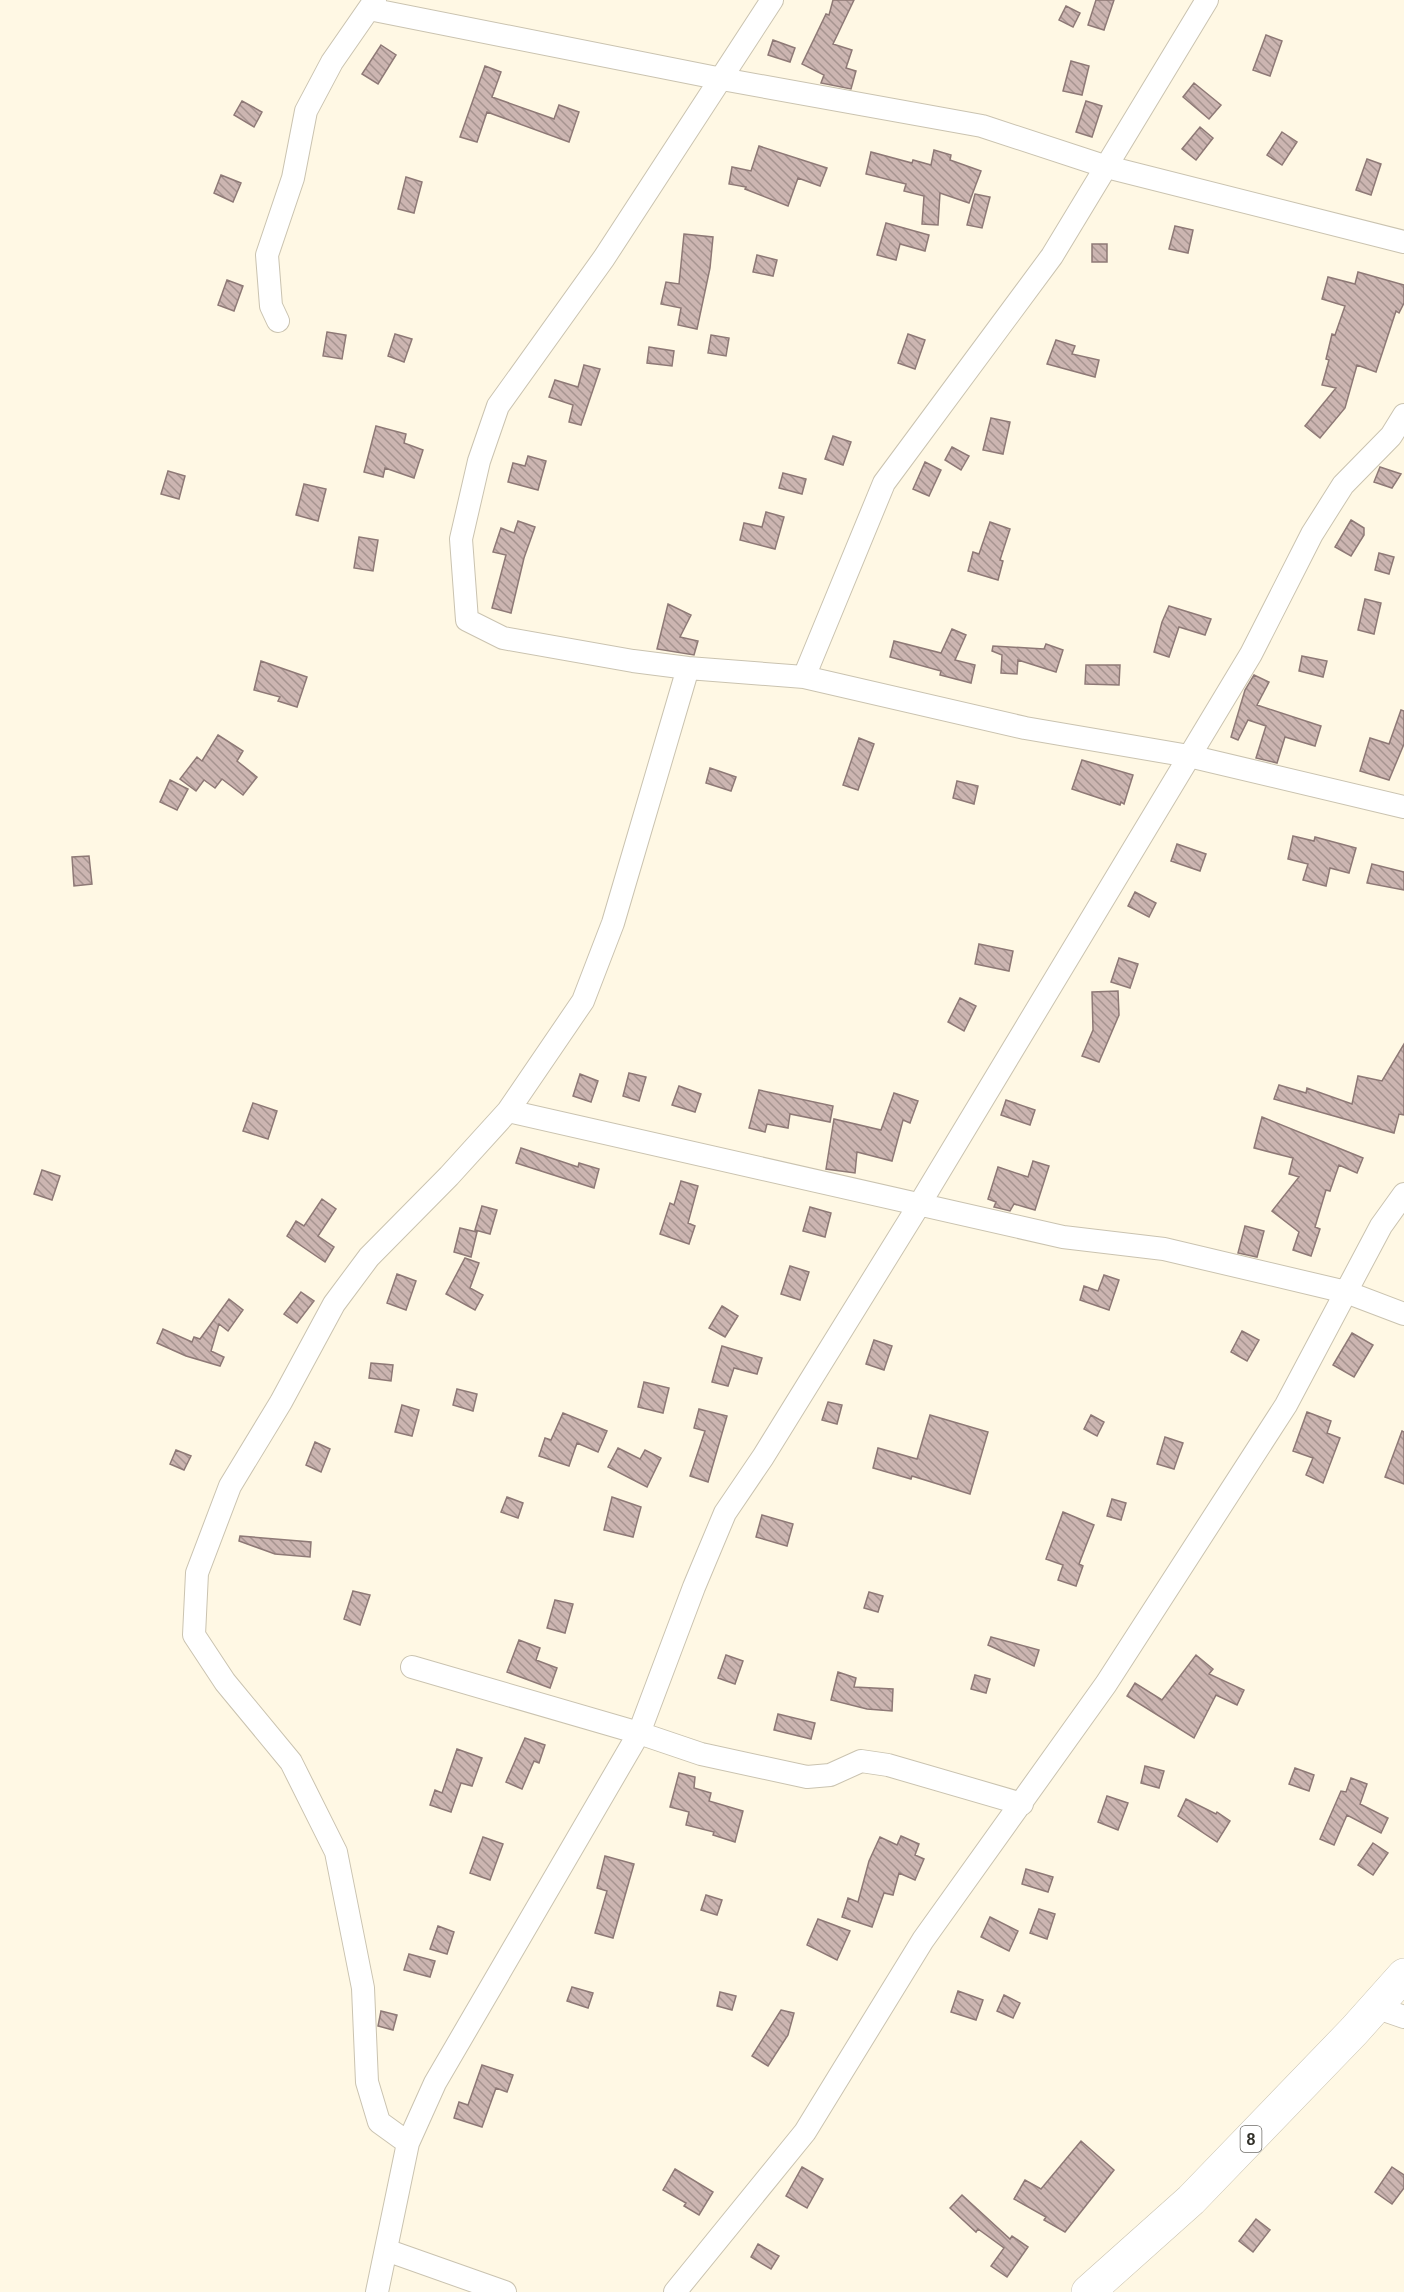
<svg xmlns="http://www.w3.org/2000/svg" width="1404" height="2292" font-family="Arial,sans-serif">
<defs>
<pattern id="building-back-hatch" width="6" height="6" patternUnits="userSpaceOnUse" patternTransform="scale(1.5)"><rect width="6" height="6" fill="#ccb5b1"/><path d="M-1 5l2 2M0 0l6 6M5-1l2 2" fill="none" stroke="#a69490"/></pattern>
</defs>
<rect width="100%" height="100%" fill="#fff8e4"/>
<!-- building -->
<path fill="url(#building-back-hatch)" stroke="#8e7976" stroke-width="1.5" d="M833,0h21l-21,44 19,6 -6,18 10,3 -5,18 -30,-6 3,-8 -22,-11 24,-50 3,1z
M1096,0h18l-10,30 -16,-5z
M1066,6l14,7 -7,14 -14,-7z
M1266,35l16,6 -12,35 -17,-6z
M773,40l22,8 -5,14 -22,-7z
M381,45l15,10 -18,29 -16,-10z
M1071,61l18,5 -7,29 -19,-4z
M485,66l16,6 -9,25 62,22 5,-14 20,7 -10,30 -82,-30 -10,30 -17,-5z
M1194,83l27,22 -12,14 -26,-22z
M242,101l20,11 -8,15 -20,-12z
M1086,101l16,5 -10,31 -16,-5z
M1200,127l13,11 -17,22 -14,-11z
M1282,132l15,10 -15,23 -15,-10z
M759,146l68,22 -7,18 -22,-8 -10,28 -43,-17 1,-2 -17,-3 3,-17 19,4z
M934,150l17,5 -1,5 31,11 -12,32 -29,-10 -2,32 -16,-1 2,-28 -20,-5 2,-7 -40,-10 5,-22 41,11 1,-3 18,5z
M1367,159l14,5 -10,31 -15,-5z
M221,175l20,8 -8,19 -19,-9z
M406,177l16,5 -8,31 -16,-4z
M975,194l15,3 -8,31 -15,-3z
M886,223l43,12 -4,16 -25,-7 -4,16 -19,-5z
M1175,226l18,4 -5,23 -19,-4z
M684,234l29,3 -3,31 -13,61 -19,-4 3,-17 -20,-4 5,-22 13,2z
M1092,244h15v18h-15z
M757,255l20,5 -4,16 -20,-4z
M1358,272l46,13v18l-5,10 -3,-2 -20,61 -19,-7 -12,43 -25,30 -15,-12 31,-38 -14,-3 7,-25 -3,-1 6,-25 3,1 10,-29 -23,-7 6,-22 27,7z
M227,280l16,6 -9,25 -16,-6z
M327,332l19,3 -4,24 -19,-3z
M395,334l17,5 -8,23 -16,-6z
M908,334l17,6 -10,29 -17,-6z
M711,335l18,3 -3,18 -18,-3z
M1056,340l19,6 -3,8 27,6 -4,17 -48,-13z
M649,347l25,4 -2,15 -25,-3z
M584,365l16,4 -19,56 -12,-3 4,-17 -24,-8 6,-17 23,7z
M991,418l19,4 -7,32 -20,-4z
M376,426l30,8 -2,9 19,7 -9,28 -29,-10 -2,9 -19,-5z
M833,436l18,6 -8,23 -18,-6z
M952,447l17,9 -8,14 -16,-10z
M528,456l18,5 -8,29 -30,-8 5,-19 12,3z
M925,462l16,8 -12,26 -16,-7z
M1380,467l21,7 -9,14 -18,-6z
M168,471l17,5 -6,23 -18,-5z
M783,473l23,6 -4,15 -23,-6z
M304,484l22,5 -8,32 -22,-6z
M766,512l18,5 -9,32 -35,-9 4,-17 18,4z
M1351,520l13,8v7l-13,21 -16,-9z
M518,521l17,6 -11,31 -13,55 -19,-5 14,-53 -13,-3 8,-24 13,5z
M990,522l20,7 -10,31 3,1 -5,19 -30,-9 5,-19 6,2z
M359,537l19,3 -5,31 -19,-3z
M1379,553l15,4 -5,17 -14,-4z
M1365,599l16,4 -7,31 -16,-4z
M668,604l23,11 -11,22 18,4 -4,14 -37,-6z
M1169,606l42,13 -6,16 -26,-8 -10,30 -15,-5 8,-30z
M952,629l14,6 -11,25 20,5 -4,18 -31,-8 1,-4 -51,-14 4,-16 47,12z
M1046,644l17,6 -7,22 -38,-12 -1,14 -16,-1 1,-18 -10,-4 1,-5 51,3z
M1302,656l25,5 -4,16 -24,-6z
M261,661l46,16 -10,30 -19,-6 2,-4 -26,-7z
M1086,665h34l-1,20 -34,-1z
M1254,675l15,7 -12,23 64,21 -6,20 -30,-9 -8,26 -21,-5 10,-32 -18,-6 -10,20 -7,-3 14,-47z
M1401,710l3,1v33l-15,36 -29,-9 10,-33 19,6z
M218,735l25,16 -6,10 20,16 -14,18 -21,-16 -7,9 -11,-8 -8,11 -16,-12 17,-22 5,4z
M859,738l15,6 -16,46 -15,-5z
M1082,760l51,15 -9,29 -3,-2 -1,3 -48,-16z
M710,768l26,9 -5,14 -25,-8z
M170,780l18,9 -11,21 -17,-8z
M957,781l21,5 -4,18 -21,-6z
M1293,836l21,5 1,-4 41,11 -7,25 -19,-5 -4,18 -23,-6 5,-16 -20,-5z
M1177,844l29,10 -6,17 -29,-10z
M89,856l3,28 -18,2 -2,-29z
M1372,864l32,8v18l-37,-7z
M1135,892l21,11 -7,14 -21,-11z
M979,944l34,7 -4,20 -34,-7z
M1119,958l19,6 -8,24 -19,-6z
M1118,991l1,24 -20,47 -17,-6 11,-26 -1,-38z
M960,998l16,8 -12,25 -16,-9z
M1404,1044v71l-5,-1 -5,19 -120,-34 5,-14 27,8 1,-5 45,16 6,-28 24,5z
M629,1073l17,4 -7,24 -16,-5z
M580,1074l18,7 -7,21 -18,-6z
M679,1086l22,8 -6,18 -23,-7z
M759,1090l74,16 -3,16 -40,-8 -2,14 -21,-4 -2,8 -16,-4z
M894,1093l24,8 -8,22 -7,-3 -11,41 -35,-9 -2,21 -29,-4 8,-50 47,11z
M1006,1100l29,10 -5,15 -29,-10z
M253,1103l24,8 -9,28 -25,-8z
M1262,1117l101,41 -6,15 -18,-8 -9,26 -4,-1 -11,37 5,2 -9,27 -18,-6 6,-18 -27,-21 27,-34 -10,-3 4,-16 -39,-10z
M521,1148l57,19 1,-4 20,6 -5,19 -78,-25z
M1033,1161l16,5 -14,44 -21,-6 -4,7 -16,-4 2,-5 -8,-3 10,-32 30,10z
M42,1170l18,6 -8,24 -18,-6z
M681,1181l17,5 -10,37 7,3 -6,18 -29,-10 10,-31 4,2z
M322,1199l14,10 -18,27 16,11 -9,15 -38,-26 9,-15 8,5z
M482,1206l15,4 -7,24 -15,-4z
M810,1207l21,6 -6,24 -22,-6z
M1245,1226l19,5 -7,26 -19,-4z
M460,1228l17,4 -6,25 -17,-5z
M465,1258l14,5 -9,25 13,7 -8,15 -29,-16z
M790,1266l19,6 -9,28 -19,-6z
M397,1274l19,7 -10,29 -19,-7z
M1104,1275l15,5 -10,30 -29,-10 4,-14 14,5z
M301,1292l13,9 -17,22 -13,-9z
M229,1299l14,11 -15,21 -9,-7 -8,27 13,6 -4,9 -34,-10 -29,-13 6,-14 29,13 2,-5 6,2z
M722,1306l16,10 -13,21 -16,-9z
M1242,1331l17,9 -12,21 -16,-9z
M1352,1333l21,12 -19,32 -21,-12z
M874,1340l18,6 -8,24 -18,-6z
M722,1346l40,12 -5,16 -23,-6 -6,18 -16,-4z
M371,1363l22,2 -2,16 -22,-3z
M644,1382l25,6 -6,25 -25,-6z
M457,1389l20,5 -4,17 -20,-6z
M828,1402l14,3 -5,19 -15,-4z
M402,1405l17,5 -7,26 -17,-4z
M699,1409l28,7 -19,66 -18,-6 15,-45 -11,-3z
M1307,1412l24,9 -4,12 13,5 -17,45 -17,-8 7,-17 -20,-7z
M563,1413l44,18 -9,21 -21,-9 -8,23 -30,-10 6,-18 6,2z
M930,1415l58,17 -18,62 -58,-18 -1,3 -38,-11 5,-20 39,11z
M1091,1415l13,7 -7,14 -13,-7z
M1402,1431l2,1v52l-19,-7z
M1165,1437l18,6 -9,26 -17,-5z
M315,1442l15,7 -9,23 -15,-7z
M618,1448l22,11 5,-9 16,8 -14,29 -39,-20z
M176,1450l15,6 -7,14 -14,-6z
M507,1497l16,6 -5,15 -17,-6z
M612,1497l29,10 -8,30 -29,-7z
M1112,1499l14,4 -5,17 -14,-4z
M1063,1512l31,13 -15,39 4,2 -7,20 -18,-6 5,-15 -17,-6z
M762,1515l31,9 -6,22 -31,-9z
M240,1536l71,6 -1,15 -35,-3 -36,-13z
M353,1591l17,4 -10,30 -16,-6z
M869,1592l14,4 -5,16 -14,-4z
M555,1600l18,4 -8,29 -18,-5z
M991,1637l48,13 -5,16 -46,-21z
M519,1640l21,8 -4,12 21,8 -7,20 -43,-16z
M726,1655l17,6 -8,23 -17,-6z
M1196,1655l17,14 -4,5 35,16 -7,15 -21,-10 -22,43 -67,-42 8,-13 27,17z
M838,1672l18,6 -2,9 39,2 -1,22 -25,-2 -36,-9z
M975,1675l15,4 -4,14 -15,-4z
M778,1714l37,9 -4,16 -37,-9z
M525,1738l20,7 -6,18 -5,-2 -12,28 -16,-7z
M457,1749l25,9 -10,28 -11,-3 -10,29 -21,-7 5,-15 7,3z
M1145,1766l19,5 -5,17 -18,-5z
M1295,1768l19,7 -5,16 -20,-7z
M679,1773l16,4 -1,11 17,5 -2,8 34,10 -8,31 -22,-7 1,-3 -28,-7 3,-13 -19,-5z
M1351,1778l16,6 -7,20 28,14 -7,15 -34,-18 -13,30 -14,-6 21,-48 5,1z
M1107,1796l21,7 -10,27 -20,-8z
M1186,1799l30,15 1,-2 13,9 -13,21 -39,-26z
M901,1836l18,8 -4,11 9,4 -9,21 -16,-7 -6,22 -9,-2 -12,34 -30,-10 6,-19 10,4 11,-41 11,-24 17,8z
M483,1837l20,7 -13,36 -20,-7z
M1373,1843l15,10 -15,22 -15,-10z
M605,1856l29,8 -21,74 -18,-5 12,-42 -10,-3z
M1026,1869l27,8 -5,15 -26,-8z
M706,1895l16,5 -5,15 -16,-5z
M1039,1909l16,5 -8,25 -17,-6z
M990,1917l28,14 -9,20 -28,-14z
M818,1919l32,12 -13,29 -30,-15z
M438,1926l16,6 -7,22 -17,-5z
M409,1954l26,7 -5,16 -26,-7z
M572,1987l21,6 -5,15 -21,-7z
M958,1991l25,9 -7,20 -25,-8z
M720,1992l16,4 -4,14 -15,-4z
M1004,1995l16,8 -7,15 -16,-7z
M781,2010l13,3 -6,22 -20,31 -16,-10z
M381,2011l16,4 -4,15 -15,-4z
M482,2065l31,10 -6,17 -11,-4 -14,39 -28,-9 5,-16 9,3z
M1081,2141l33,29 -49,62 -21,-12 2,-3 -32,-18 11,-19 16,9z
M802,2167l21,12 -16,29 -21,-12z
M1392,2167l12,8v13l-12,16 -17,-12z
M675,2169l38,23 -14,23 -15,-9 2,-3 -23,-13z
M962,2195l48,44 2,-3 16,11 -21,30 -16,-11 13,-18 -26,-19 -2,3 -26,-24z
M1256,2219l14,11 -17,22 -14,-11z
M758,2244l21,12 -8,13 -20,-12z"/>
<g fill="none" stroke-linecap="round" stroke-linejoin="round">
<!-- street casing -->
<g stroke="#cac3b0" stroke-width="24">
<path id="street" d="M772,0l-168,258 -106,148 -19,55 -18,78 6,81 36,18 130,23 55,7 116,9 221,51 164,28 215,51
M369,9l353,70 260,47 125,41 297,75
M278,321l-7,-15 -4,-51 26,-77 13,-67 26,-49 43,-62
M804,677l80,-194 168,-227 155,-256
M508,1111l555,126 101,12 182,43 58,22
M412,1667l227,66 62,21 106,23 23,-2 31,-14 27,4 134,39
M1375,2007l29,10
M408,2143l-29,-21 -12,-40 -4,-94 -27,-136 -45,-90 -66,-80 -31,-47 3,-62 33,-87 51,-84 53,-98 35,-47 80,-81 59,-65 75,-110 30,-78 75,-255
M386,2250l119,42
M377,2292l31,-149 27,-60 204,-350 55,-146 31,-74 38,-56 156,-252 332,-551 61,-120 31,-49 48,-49 13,-21
M675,2292l130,-160 118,-192 183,-256 180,-279 95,-179 23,-32"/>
</g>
<!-- primary casing -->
<g stroke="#cac3b0" stroke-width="34">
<path id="primary" d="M1088,2292l103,-92 163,-169 50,-56"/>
</g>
<!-- street -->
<use href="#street" stroke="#fff" stroke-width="22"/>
<!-- primary -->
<use href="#primary" stroke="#fff" stroke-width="33"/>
</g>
<g text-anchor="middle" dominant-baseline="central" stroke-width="4.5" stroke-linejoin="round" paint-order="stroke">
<!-- shield labels -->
<rect fill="#fff" stroke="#706e69" stroke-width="1.5" x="1240.5" y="2126" width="21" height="26" rx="4.5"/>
<g font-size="16" font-weight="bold" fill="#323029">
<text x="1251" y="2139">8</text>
</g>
</g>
</svg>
